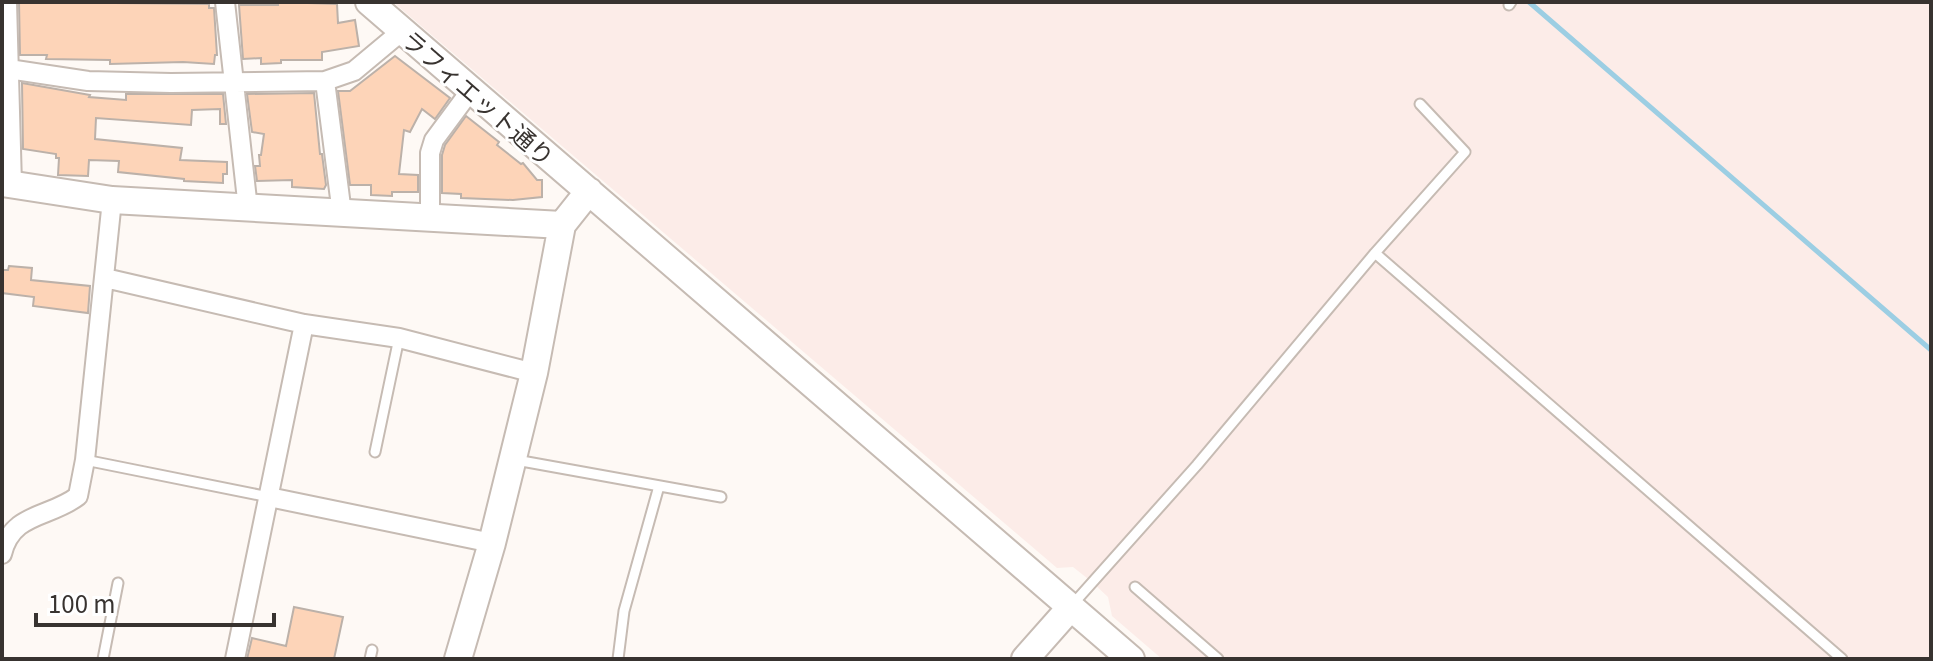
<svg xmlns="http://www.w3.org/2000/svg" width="1933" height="661" font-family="Georgia,'Noto Sans JP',serif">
<rect width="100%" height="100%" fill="#fef9f5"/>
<!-- industrial -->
<path fill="#fcece8" d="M393,2h1538v657h-769l-50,-43 -4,-19 -16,-15 -19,-15 -16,1z"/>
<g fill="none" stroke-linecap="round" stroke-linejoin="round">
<!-- stream -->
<path stroke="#9ccee3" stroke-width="5" d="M1529,2l402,348"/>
</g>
<!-- building -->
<path fill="#fdd4b8" stroke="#bcb1a9" stroke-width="2" d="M19,2l190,2v4h5l3,47h-2l-1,9 -31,-2 -73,2v-4l-64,-1 1,-4h-27z
M278,2l59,2 1,19 17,-3 4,26 -37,6v8h-41v3l-20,1v-6l-18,1 -4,-54h39z
M395,56l55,42 -15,21 -13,-10 -12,23 -6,-2 -5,44 19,1v17h-26v4l-21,-1v-10h-21l-12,-94h12z
M22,83l68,12 -1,2 37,3v-6h97l3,30h-6v-15l-28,1 -1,15 -95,-7 -1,21 87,9 -2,12 47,2v12h-4v9l-39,-2v-2l-66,-7 1,-11 -30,-1 -1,16 -30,-1 1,-17h-3v-4l-33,-5z
M314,93l6,61h2l4,31 -2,4 -32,-2v-7l-35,1 -2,-15h5l-1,-11h2l3,-21 -12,-2 -5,-38z
M466,116l33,26 -2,3 24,19 2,-1 14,17h5v17l-29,3 -52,-2v-4l-19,-1v-38l3,-10z
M9,266l23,2 -1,12 59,6 -2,27 -55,-7 1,-9 -32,-4v-23h6z
M294,607l49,10 -9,42h-87l5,-21 34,8z"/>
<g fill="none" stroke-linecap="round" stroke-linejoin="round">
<!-- lane casing -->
<g stroke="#c6bbb3" stroke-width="13">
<path id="lane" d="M1509,5l2,-3
M1375,253l467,406
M375,452l24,-114
M85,460l184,37
M516,460l205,37
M1135,587l83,72
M1073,604l124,-139 178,-212 90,-101 -45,-48
M103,659l15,-76
M370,659l2,-9
M618,659l6,-48 35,-125"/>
</g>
<!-- street casing -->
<g stroke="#c6bbb3" stroke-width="22">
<path id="street" d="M7,2l5,183
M225,2l23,207
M2,68l86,13 83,2 154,-2 29,-10 48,-40
M325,81l17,133
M430,219v-66l4,-13 37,-50
M105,278l199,46 95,14 135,35
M269,497l223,46
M2,554c10,-42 48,-36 76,-58l7,-36 27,-260
M235,659l69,-335"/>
</g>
<!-- secondary casing -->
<g stroke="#c6bbb3" stroke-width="30">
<path id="secondary" d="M369,2l762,657
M2,183l110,17 450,25
M458,659l34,-116 42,-170 28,-148 27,-34
M1025,659l46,-52"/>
</g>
<!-- lane -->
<use href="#lane" stroke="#fff" stroke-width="9"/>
<!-- street -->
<use href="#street" stroke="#fff" stroke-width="18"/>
<!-- secondary -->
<use href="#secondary" stroke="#fff" stroke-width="26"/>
</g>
<g text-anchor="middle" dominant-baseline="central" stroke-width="6" stroke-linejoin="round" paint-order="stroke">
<!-- street labels -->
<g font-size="24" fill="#383330" stroke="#fff">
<text transform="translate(479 97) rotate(41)">ラフィエット通り</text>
</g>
</g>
<!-- border -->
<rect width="1933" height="661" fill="none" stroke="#383330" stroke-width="8"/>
<!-- scale -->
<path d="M36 613v12h238v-12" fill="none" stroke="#383330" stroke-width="4"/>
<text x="48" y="613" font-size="24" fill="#383330" stroke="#ffffff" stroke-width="6" paint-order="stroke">100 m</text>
</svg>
